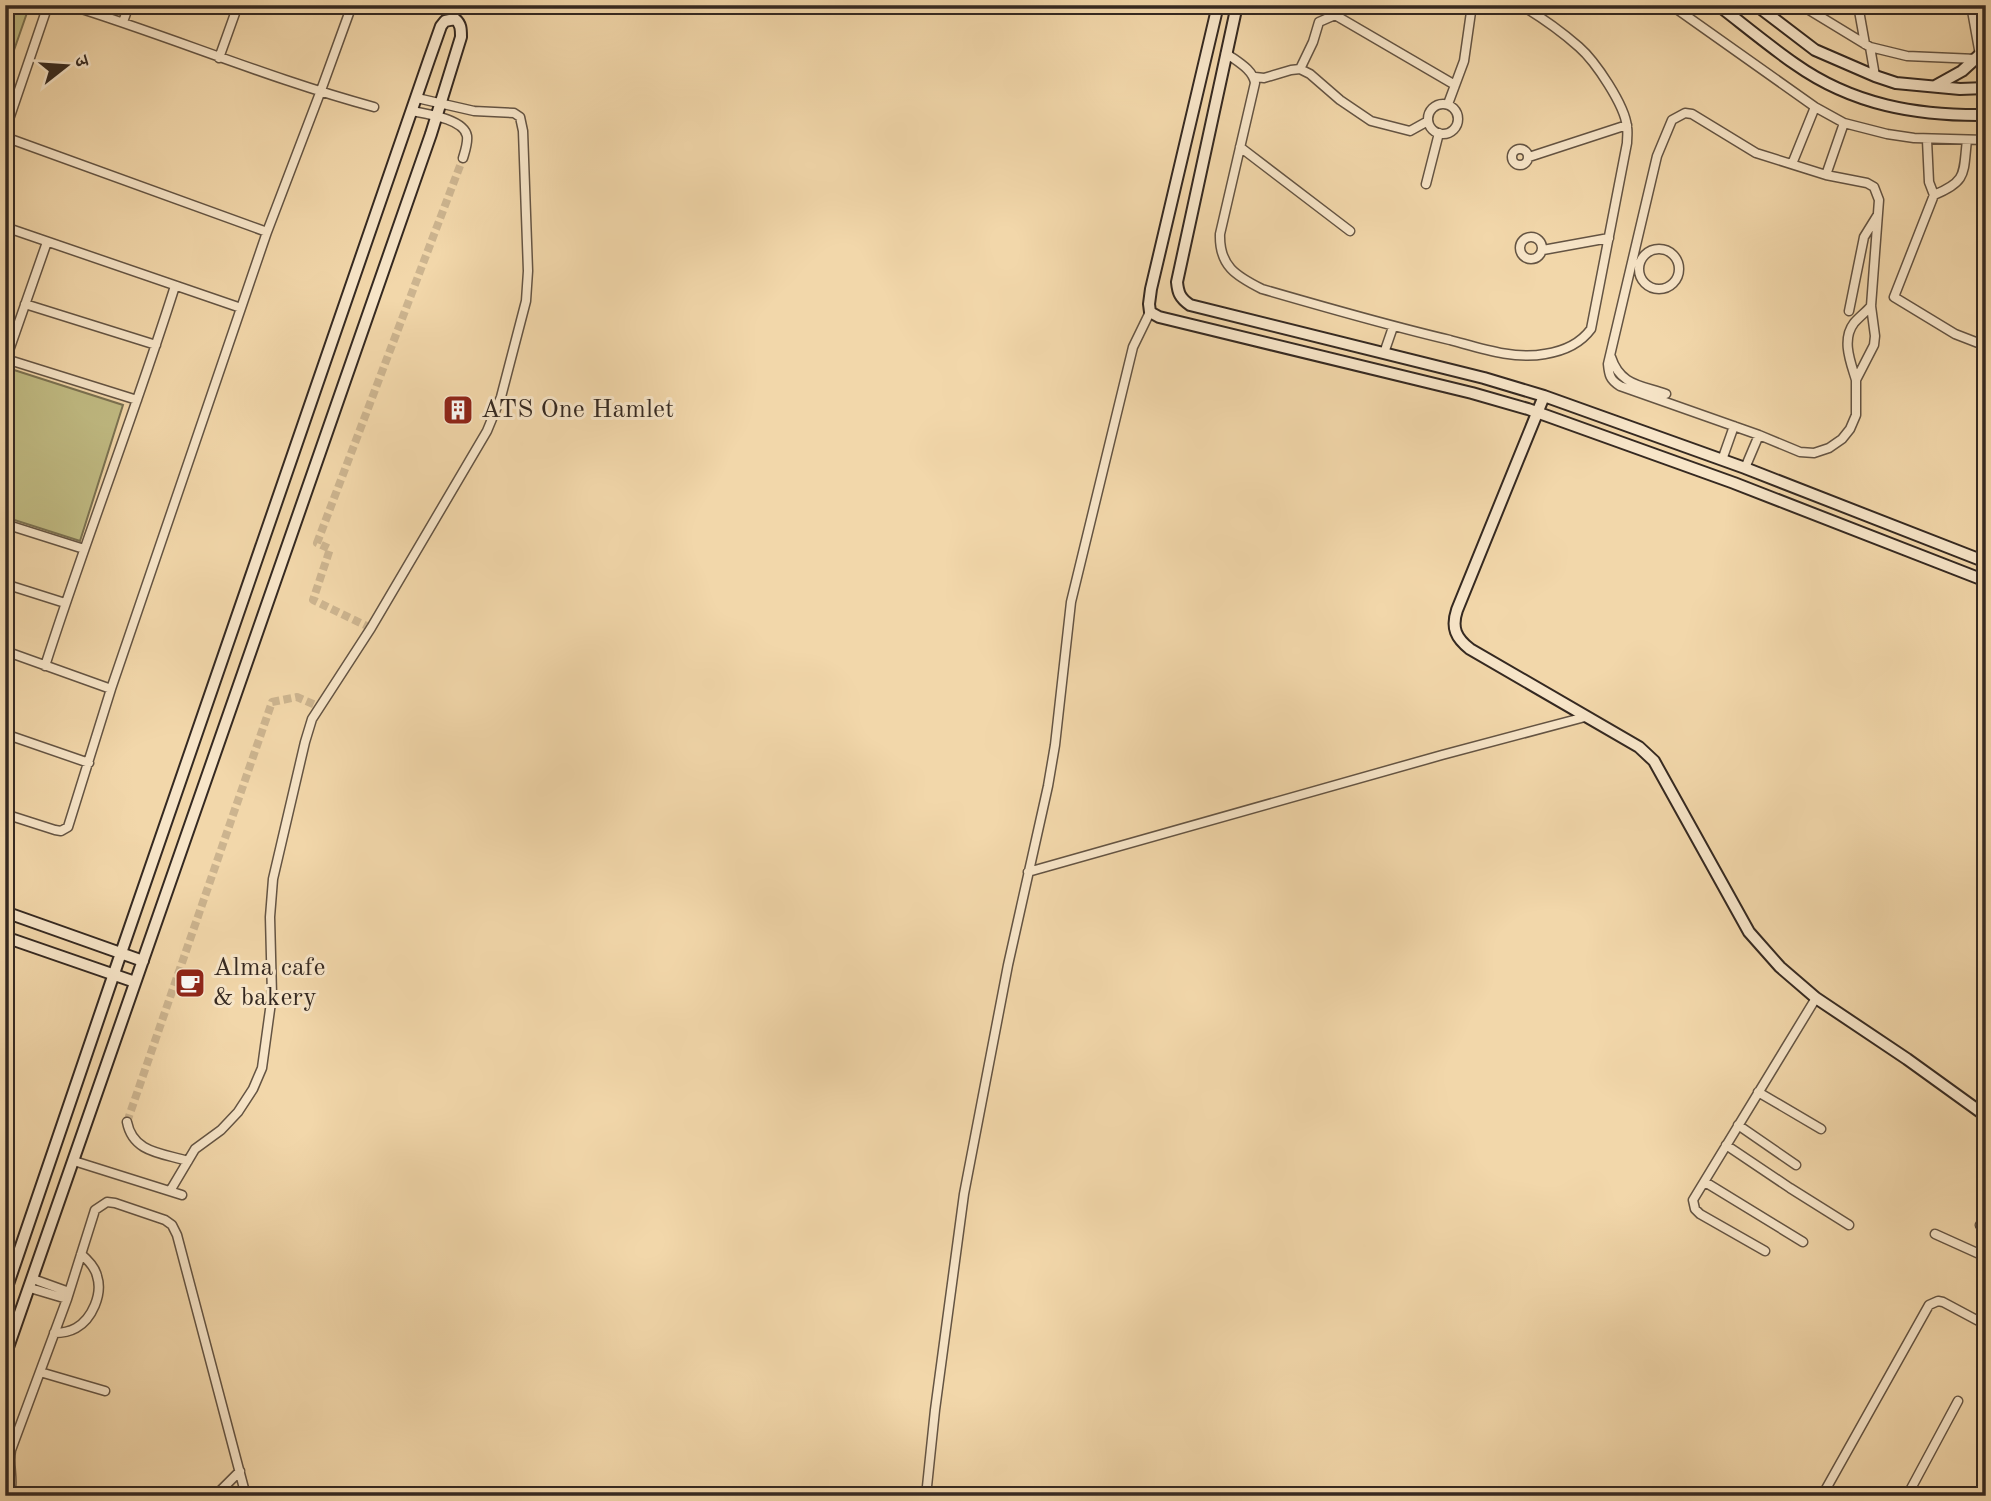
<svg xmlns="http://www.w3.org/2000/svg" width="1991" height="1501" font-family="'Old Standard TT','Noto Serif Devanagari',serif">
<rect width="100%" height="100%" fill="#f2d7aa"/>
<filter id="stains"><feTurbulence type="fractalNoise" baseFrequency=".00286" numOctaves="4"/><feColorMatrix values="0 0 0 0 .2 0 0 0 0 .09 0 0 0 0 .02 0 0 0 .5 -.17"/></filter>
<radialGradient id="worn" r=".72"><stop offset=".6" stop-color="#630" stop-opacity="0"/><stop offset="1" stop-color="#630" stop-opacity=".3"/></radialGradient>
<!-- green -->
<path fill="#c1bc84" stroke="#7b7252" stroke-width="2" d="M5,5h8l15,5 -23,66z
M11,369l112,36 -43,136 -75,-24v-129z"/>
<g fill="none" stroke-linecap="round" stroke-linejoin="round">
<!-- street-tunnel -->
<path stroke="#ccb48f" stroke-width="8" stroke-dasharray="8 4" stroke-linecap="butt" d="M371,628l-58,-28 17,-51 -13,-6 146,-385
M127,1122l145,-420 25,-5 23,10"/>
<!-- street casing -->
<g stroke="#645443" stroke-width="11">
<path id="street" d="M69,5c103,32 201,74 305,102
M1671,5l144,102 29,16 43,11 27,4 72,2
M1801,5l69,42 37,9 69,3
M1858,5l7,39
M1971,5l9,50
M123,22l6,-17
M1870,47l5,29
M1226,53c10,8 27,16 29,30l-35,151c-1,32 16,42 42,55 62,18 124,36 188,51 30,8 64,20 95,14 19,-3 35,-10 46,-25l36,-186c0,-5 1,-11 0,-16 -2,-22 -32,-66 -48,-80 -18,-16 -38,-30 -58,-42
M219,58l19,-53
M1300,69l13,-27 6,-20 16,-7 120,70
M1255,77l9,1 27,-8 9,-1 10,5 30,26 31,21 39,10 18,-10
M1428 119a15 15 0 1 1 30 0a15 15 0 1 1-30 0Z
M1448,104l16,-43 8,-56
M412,111c15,3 52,8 55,25 1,7 -2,15 -4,22
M1685,113l7,1 64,39 70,22 41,8 7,4 5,13 -8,106 4,30 -1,9 -18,35v35l-6,14 -8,10 -13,9 -15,5 -14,-1 -41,-17 -139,-49c-10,-6 -11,-11 -12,-22l49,-208 15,-36z
M5,131l43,-126
M5,137l262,95
M1927,140l2,42 5,13
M1967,140c-4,33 1,41 -33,55l-40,102 61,37 31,12
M1240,147l110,84
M1512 157a8 8 0 1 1 16 0a8 8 0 1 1-16 0Z
M1529,157l98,-32
M1792,164l23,-57
M1826,175l18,-52
M1426,184l13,-51
M5,227l236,81
M1520 248a11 11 0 1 1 22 0a11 11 0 1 1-22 0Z
M1639 269a20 20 0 1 1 40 0a20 20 0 1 1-40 0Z
M1543,250l66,-12
M25,304l131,41
M1849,311l15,-74 13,-21
M1384,353l9,-26
M1611,357c9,28 29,28 55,37
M6,359l131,41
M5,362l42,-120
M1856,380c-5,-17 -15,-40 -2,-57 5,-6 12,-11 17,-17
M1722,460l12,-34
M1745,468l14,-33
M5,524l79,25
M5,584l60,19
M5,651l106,38
M45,666c41,-128 90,-253 130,-380
M5,734l84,29
M5,814l50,16 6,1 7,-4 43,-138 156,-457 53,-139 32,-88
M1028,872l414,-117 143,-38
M1758,1092l63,37
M127,1122c6,31 35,31 61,39
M1738,1125l58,40
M1726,1145l64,43 59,37
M74,1161l108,34
M1705,1182l98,60
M170,1191l25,-42 26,-19 17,-18 15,-23 9,-21 10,-73 -2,-78 3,-38 32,-137 7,-23 59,-91 116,-197 14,-34 25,-96 2,-30 -5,-140 -3,-14 -6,-4 -40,-2 -57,-13
M1980,1225l6,-7
M1935,1234l51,23
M1765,1251l-65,-37 -5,-5 -2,-9 123,-202
M33,1279l36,13
M30,1288l37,11
M54,1333c8,0 15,-1 22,-5 16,-9 27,-34 21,-52 -2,-9 -9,-16 -16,-22
M40,1372l65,19
M10,1496c4,-17 -2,-30 1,-46l56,-151 28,-89 12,-8 8,1 50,17 7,5 5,10 69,261
M218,1496v-3l22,-22
M926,1496l9,-86 29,-216 44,-229 40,-179 7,-41 16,-143 62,-255 17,-35
M1822,1496l107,-191 9,-4 5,1 43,23
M1907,1496l51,-95"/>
</g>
<!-- secondary casing -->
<g stroke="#352921" stroke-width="14">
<path id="secondary" d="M1218,5l-67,284 -2,15 1,8 9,5 313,76 56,16 206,74 252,98
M1237,5l-60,277c1,11 3,16 13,23l294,73 60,18 201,72 241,94
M1718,5c26,20 51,41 77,59 58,41 122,52 191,51
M1756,5l59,45 60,26 21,7 64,6 26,-1
M1935,86l27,-15 24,-22
M1544,396l-87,214c-6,18 -1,28 13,39l169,98 15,14 95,171 31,35 36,31 91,61 79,57
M5,912l138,49
M5,937l130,45
M5,1293l116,-340 308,-893 12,-34 4,-5 10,-2c6,5 6,10 6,18l-30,97 -426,1222"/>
</g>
<!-- street -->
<use href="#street" stroke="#f7e5c8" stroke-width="8"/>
<!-- secondary -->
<use href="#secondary" stroke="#f7e5c8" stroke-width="10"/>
</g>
<!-- icons -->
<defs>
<g id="building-square" transform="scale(1.575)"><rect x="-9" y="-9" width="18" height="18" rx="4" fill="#8f2418" stroke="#f7e5c8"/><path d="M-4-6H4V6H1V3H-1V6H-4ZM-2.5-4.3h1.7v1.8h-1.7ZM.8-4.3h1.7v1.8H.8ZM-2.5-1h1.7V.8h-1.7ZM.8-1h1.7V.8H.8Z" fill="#fff"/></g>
<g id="cafe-square" transform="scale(1.575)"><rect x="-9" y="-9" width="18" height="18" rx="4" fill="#8f2418" stroke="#f7e5c8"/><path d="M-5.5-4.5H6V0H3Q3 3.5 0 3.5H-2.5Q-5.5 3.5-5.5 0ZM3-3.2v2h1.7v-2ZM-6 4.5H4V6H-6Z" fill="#fff"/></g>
</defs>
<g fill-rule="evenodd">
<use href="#building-square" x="458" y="410"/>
<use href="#cafe-square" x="190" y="983"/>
</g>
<g text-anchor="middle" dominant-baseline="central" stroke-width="6" stroke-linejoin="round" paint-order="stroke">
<!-- poi labels -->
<g font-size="26" fill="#352921" stroke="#f7e5c8" text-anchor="start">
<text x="481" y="410">ATS One Hamlet</text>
<text x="213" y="968">Alma cafe<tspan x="213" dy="30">&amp; bakery</tspan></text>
</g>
</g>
<!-- margin -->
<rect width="1991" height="1501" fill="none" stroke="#f2d7aa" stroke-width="28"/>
<rect x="7" y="7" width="1977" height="1487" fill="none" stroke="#352921" stroke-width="3.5"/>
<rect x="14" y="14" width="1963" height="1473" fill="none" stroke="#352921" stroke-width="2"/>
<!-- north arrow -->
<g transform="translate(66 66) rotate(73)" stroke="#f7e5c8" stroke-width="5" paint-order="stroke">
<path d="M0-5L12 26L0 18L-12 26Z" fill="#352921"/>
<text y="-10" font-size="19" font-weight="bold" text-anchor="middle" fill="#352921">उ</text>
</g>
<rect width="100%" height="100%" filter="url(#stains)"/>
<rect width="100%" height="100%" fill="url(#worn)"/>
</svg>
